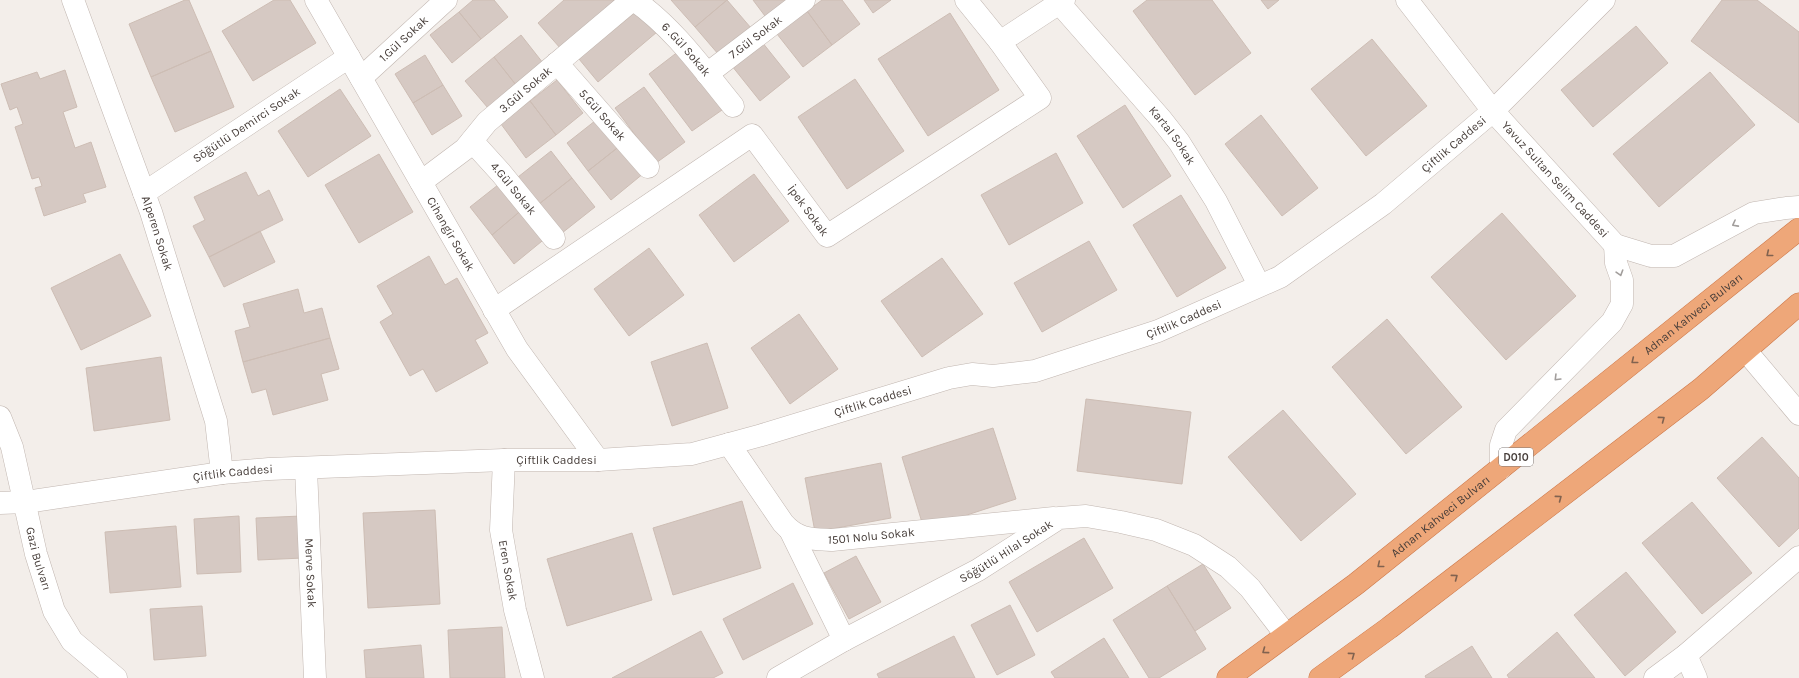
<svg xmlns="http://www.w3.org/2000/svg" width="1799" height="678" font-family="Karla,sans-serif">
<rect width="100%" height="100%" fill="#f3eeea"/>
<!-- building -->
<path fill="#d6c9c3" stroke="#cdbdb4" d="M185,0h4l22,51 -60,26 -22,-53z
M274,0h16l26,43 -63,38 -31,-50z
M473,0h21l14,17 -27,22 -22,-27z
M564,0h49l3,3 -55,46 -23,-26z
M671,0h56l-32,27z
M727,0l24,28 -32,27 -24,-28z
M753,0h41l-26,20z
M822,0h20l18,24 -28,21 -25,-34z
M864,0h27l-18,13z
M1147,0h65l39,53 -56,42 -62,-84z
M1261,0h18l-11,9z
M1722,0h35l42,32v91l-108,-82z
M638,10l19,22 -59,50 -19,-23z
M807,11l25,34 -29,22 -26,-33z
M459,12l22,27 -29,24 -22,-28z
M950,13l49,77 -71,46 -50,-77z
M1636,26l32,37 -75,64 -32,-37z
M521,35l22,28 -27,22 -22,-28z
M1372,39l55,67 -61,50 -55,-67z
M762,42l28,35 -30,24 -28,-35z
M211,51l23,56 -59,25 -24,-55z
M679,51l43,59 -30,21 -43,-57z
M425,55l18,30 -30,18 -18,-29z
M494,57l22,28 -28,23 -23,-27z
M65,70l12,37 -14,5 12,36 16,-6 15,45 -23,7 3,8 -42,14 -9,-28 7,-2 -3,-9 -7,2 -17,-52 8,-3 -6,-17 -7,3 -9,-26 36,-12 3,7z
M1710,72l45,53 -96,82 -46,-53z
M855,79l49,72 -57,38 -49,-72z
M557,80l26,33 -27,22 -26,-34z
M443,85l19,31 -30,19 -19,-32z
M644,87l41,55 -29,21 -41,-55z
M340,89l31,47 -63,41 -30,-46z
M530,101l26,34 -30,23 -25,-34z
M1125,105l46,71 -48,32 -46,-72z
M1261,115l57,73 -36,28 -57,-72z
M600,117l21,28 -33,26 -21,-28z
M621,145l23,28 -33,27 -23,-29z
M551,151l21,27 -33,26 -21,-27z
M1056,153l27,50 -74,42 -28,-50z
M379,154l34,58 -54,31 -34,-58z
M246,172l12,24 11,-6 14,30 -74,37 -16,-31 12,-6 -11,-23z
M754,174l35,47 -55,41 -35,-47z
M572,178l23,29 -33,26 -23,-29z
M503,181l21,27 -32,27 -22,-28z
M1181,195l45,73 -49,29 -44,-72z
M524,208l23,29 -33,27 -22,-29z
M1502,213l74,83 -70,64 -75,-83z
M260,231l15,31 -51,25 -15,-30z
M1089,241l28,49 -75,42 -28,-49z
M649,248l35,47 -55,41 -35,-47z
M120,254l31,62 -70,34 -30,-62z
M429,256l16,29 12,-7 31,55 -13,7 13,23 -52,29 -13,-23 -13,7 -30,-54 13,-8 -16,-28z
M942,258l41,56 -61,43 -41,-56z
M298,289l6,24 18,-5 8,30 -87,24 -8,-31 15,-4 -7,-23z
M799,314l39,55 -48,35 -39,-56z
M1387,319l75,88 -56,47 -74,-87z
M330,338l9,31 -18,5 7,26 -55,15 -7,-26 -14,4 -9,-31z
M707,343l21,65 -56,18 -21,-64z
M161,357l9,63 -76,11 -8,-63z
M1086,399l105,13 -9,72 -105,-13z
M1283,410l73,84 -55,47 -73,-84z
M993,428l23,71 -92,30 -22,-72z
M1762,437l37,41v50l-20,19 -62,-69z
M881,463l10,55 -76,14 -10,-54z
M742,501l19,67 -88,27 -20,-67z
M1692,502l60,71 -50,41 -60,-71z
M435,510l5,94 -72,4 -5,-95z
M239,516l2,56 -44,2 -3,-55z
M301,516l2,42 -45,2 -2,-42z
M176,526l5,61 -71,6 -5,-61z
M632,533l20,67 -85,26 -20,-67z
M1084,538l29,50 -76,44 -28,-50z
M856,556l25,46 -32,17 -25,-46z
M1203,564l28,44 -36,23 -28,-45z
M1626,572l50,60 -51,44 -51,-61z
M793,583l20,41 -70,36 -20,-41z
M1167,586l39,63 -47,29h-10l-36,-58z
M1010,605l25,50 -38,20 -26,-50z
M202,606l4,50 -52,4 -4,-51z
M502,627l3,51h-55l-2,-48z
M701,631l22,42 -10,5h-101z
M1557,632l38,46h-86l-2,-3z
M954,636l21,42h-96l-2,-4z
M1104,638l25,40h-74l-4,-6z
M421,645l3,33h-58l-2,-28z
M1472,646l20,32h-66l-1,-2z"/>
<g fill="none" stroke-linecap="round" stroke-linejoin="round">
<!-- minor casing -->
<g stroke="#c1b6b0" stroke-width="23">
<g id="minor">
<path id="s1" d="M73,0l78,212 65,209 6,52"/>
<path id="s2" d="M316,0l201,349 81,111"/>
<path id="s3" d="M634,0c40,28 68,68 99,106"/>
<path d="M966,0l34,42"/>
<path id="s4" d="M1407,0l86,111 122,134"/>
<path id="s5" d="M1060,4l101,115 18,23 37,59 43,84"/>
<path id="s6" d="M557,63l91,104"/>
<path id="s7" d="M707,74l97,-74"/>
<path id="s8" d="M361,78l85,-78"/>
<path id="s9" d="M472,141l29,32 53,65"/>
<path id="s10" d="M421,182l44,-33 22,-27 145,-122"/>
<path id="s11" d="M144,193l205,-136"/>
<path id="s12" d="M494,310l258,-175 75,101 213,-138 -40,-56 64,-42"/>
<path d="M1746,351l53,63"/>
<path id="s13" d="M0,417l12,30 24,107 18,57 18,30 44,37"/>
<path id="s14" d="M729,444l54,79c15,17 28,16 49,17l222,-22"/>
<path id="s15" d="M504,460l-3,70 14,80 18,68"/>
<path d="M1501,468v-23l5,-15 106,-108 10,-18v-24l-6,-17 -1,-18 36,11h23l80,-43 32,-5 13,-1"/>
<path id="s16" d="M306,469l9,209"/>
<path id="s17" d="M0,503l26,-1 196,-29 47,-4 235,-9h94l94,-6 70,-19 187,-57 23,-4 21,2 42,-5 123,-40 122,-54 103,-73 110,-93 111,-111"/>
<path d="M791,532l53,108"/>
<path d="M1686,655l10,23"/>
<path id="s18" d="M778,678l66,-38 134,-70 81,-52 27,-2 35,6 35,8 38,15 34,22 22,21 36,47"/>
<path d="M1655,678l31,-23 113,-98"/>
</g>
</g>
<!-- highway casing -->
<g stroke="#cd784a" stroke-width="23">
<g id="highway">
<path id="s19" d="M1228,678l128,-94 443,-355"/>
<path d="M1320,678l69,-50 312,-239 98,-85"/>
</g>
</g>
<!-- minor -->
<use href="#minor" stroke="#fff" stroke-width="22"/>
<!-- highway -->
<use href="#highway" stroke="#eea779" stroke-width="22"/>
</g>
<!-- one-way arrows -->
<defs><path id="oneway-chevron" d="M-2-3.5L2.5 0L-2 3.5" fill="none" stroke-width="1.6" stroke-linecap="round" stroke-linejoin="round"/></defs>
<g stroke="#a29e9c">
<use href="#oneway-chevron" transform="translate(1735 224) rotate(152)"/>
<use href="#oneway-chevron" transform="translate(1620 273) rotate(73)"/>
<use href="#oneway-chevron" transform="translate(1557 378) rotate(135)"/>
</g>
<g stroke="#81624f">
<use href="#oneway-chevron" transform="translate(1769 254) rotate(141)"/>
<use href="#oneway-chevron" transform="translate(1634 361) rotate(141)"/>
<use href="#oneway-chevron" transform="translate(1662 419) rotate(-37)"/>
<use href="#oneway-chevron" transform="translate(1559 498) rotate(-37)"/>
<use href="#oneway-chevron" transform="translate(1380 565) rotate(141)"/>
<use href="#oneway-chevron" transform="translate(1455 577) rotate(-37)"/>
<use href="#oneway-chevron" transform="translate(1265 651) rotate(144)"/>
<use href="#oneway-chevron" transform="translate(1352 655) rotate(-36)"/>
</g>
<g text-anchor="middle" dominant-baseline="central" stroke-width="3.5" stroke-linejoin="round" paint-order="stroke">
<!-- shield labels -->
<rect fill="#fff" stroke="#7e7774" stroke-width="1" x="1499" y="448" width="34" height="18" rx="3"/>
<g font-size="11" font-weight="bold" fill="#463d39">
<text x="1516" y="457">D010</text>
</g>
<!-- street labels -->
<g font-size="12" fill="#463d39" stroke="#fff">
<text stroke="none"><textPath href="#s7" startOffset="61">7.Gül Sokak</textPath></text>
<text stroke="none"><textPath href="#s8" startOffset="58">1.Gül Sokak</textPath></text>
<text stroke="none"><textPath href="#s3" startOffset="72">6 .Gül Sokak</textPath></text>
<text stroke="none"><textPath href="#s10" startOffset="140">3.Gül Sokak</textPath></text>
<text stroke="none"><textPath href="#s6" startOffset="69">5.Gül Sokak</textPath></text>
<text stroke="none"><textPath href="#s11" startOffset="123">Söğütlü Demirci Sokak</textPath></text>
<text stroke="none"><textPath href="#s5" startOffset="173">Kartal Sokak</textPath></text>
<text stroke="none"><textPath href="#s17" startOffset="1531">Çiftlik Caddesi</textPath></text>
<text stroke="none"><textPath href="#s4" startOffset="233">Yavuz Sultan Selim Caddesi</textPath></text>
<text stroke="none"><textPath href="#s9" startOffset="63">4.Gül Sokak</textPath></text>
<text stroke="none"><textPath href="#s12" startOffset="406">İpek Sokak</textPath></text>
<text stroke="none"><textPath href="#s1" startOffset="248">Alperen Sokak</textPath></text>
<text stroke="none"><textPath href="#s2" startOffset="270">Cihangir Sokak</textPath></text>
<text stroke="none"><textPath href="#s19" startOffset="591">Adnan Kahveci Bulvarı</textPath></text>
<text stroke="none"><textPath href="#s17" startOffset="1207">Çiftlik Caddesi</textPath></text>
<text stroke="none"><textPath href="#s17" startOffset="883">Çiftlik Caddesi</textPath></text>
<text stroke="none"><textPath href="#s17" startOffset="559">Çiftlik Caddesi</textPath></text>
<text stroke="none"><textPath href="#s17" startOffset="235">Çiftlik Caddesi</textPath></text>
<text stroke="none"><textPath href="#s19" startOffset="267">Adnan Kahveci Bulvarı</textPath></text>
<text stroke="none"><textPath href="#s14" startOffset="189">1501 Nolu Sokak</textPath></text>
<text stroke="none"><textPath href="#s18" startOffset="261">Söğütlü Hilal Sokak</textPath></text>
<text stroke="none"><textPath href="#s13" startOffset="147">Gazi Bulvarı</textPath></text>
<text stroke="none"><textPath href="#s15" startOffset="111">Eren Sokak</textPath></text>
<text stroke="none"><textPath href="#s16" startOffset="104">Merve Sokak</textPath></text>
</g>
</g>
</svg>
